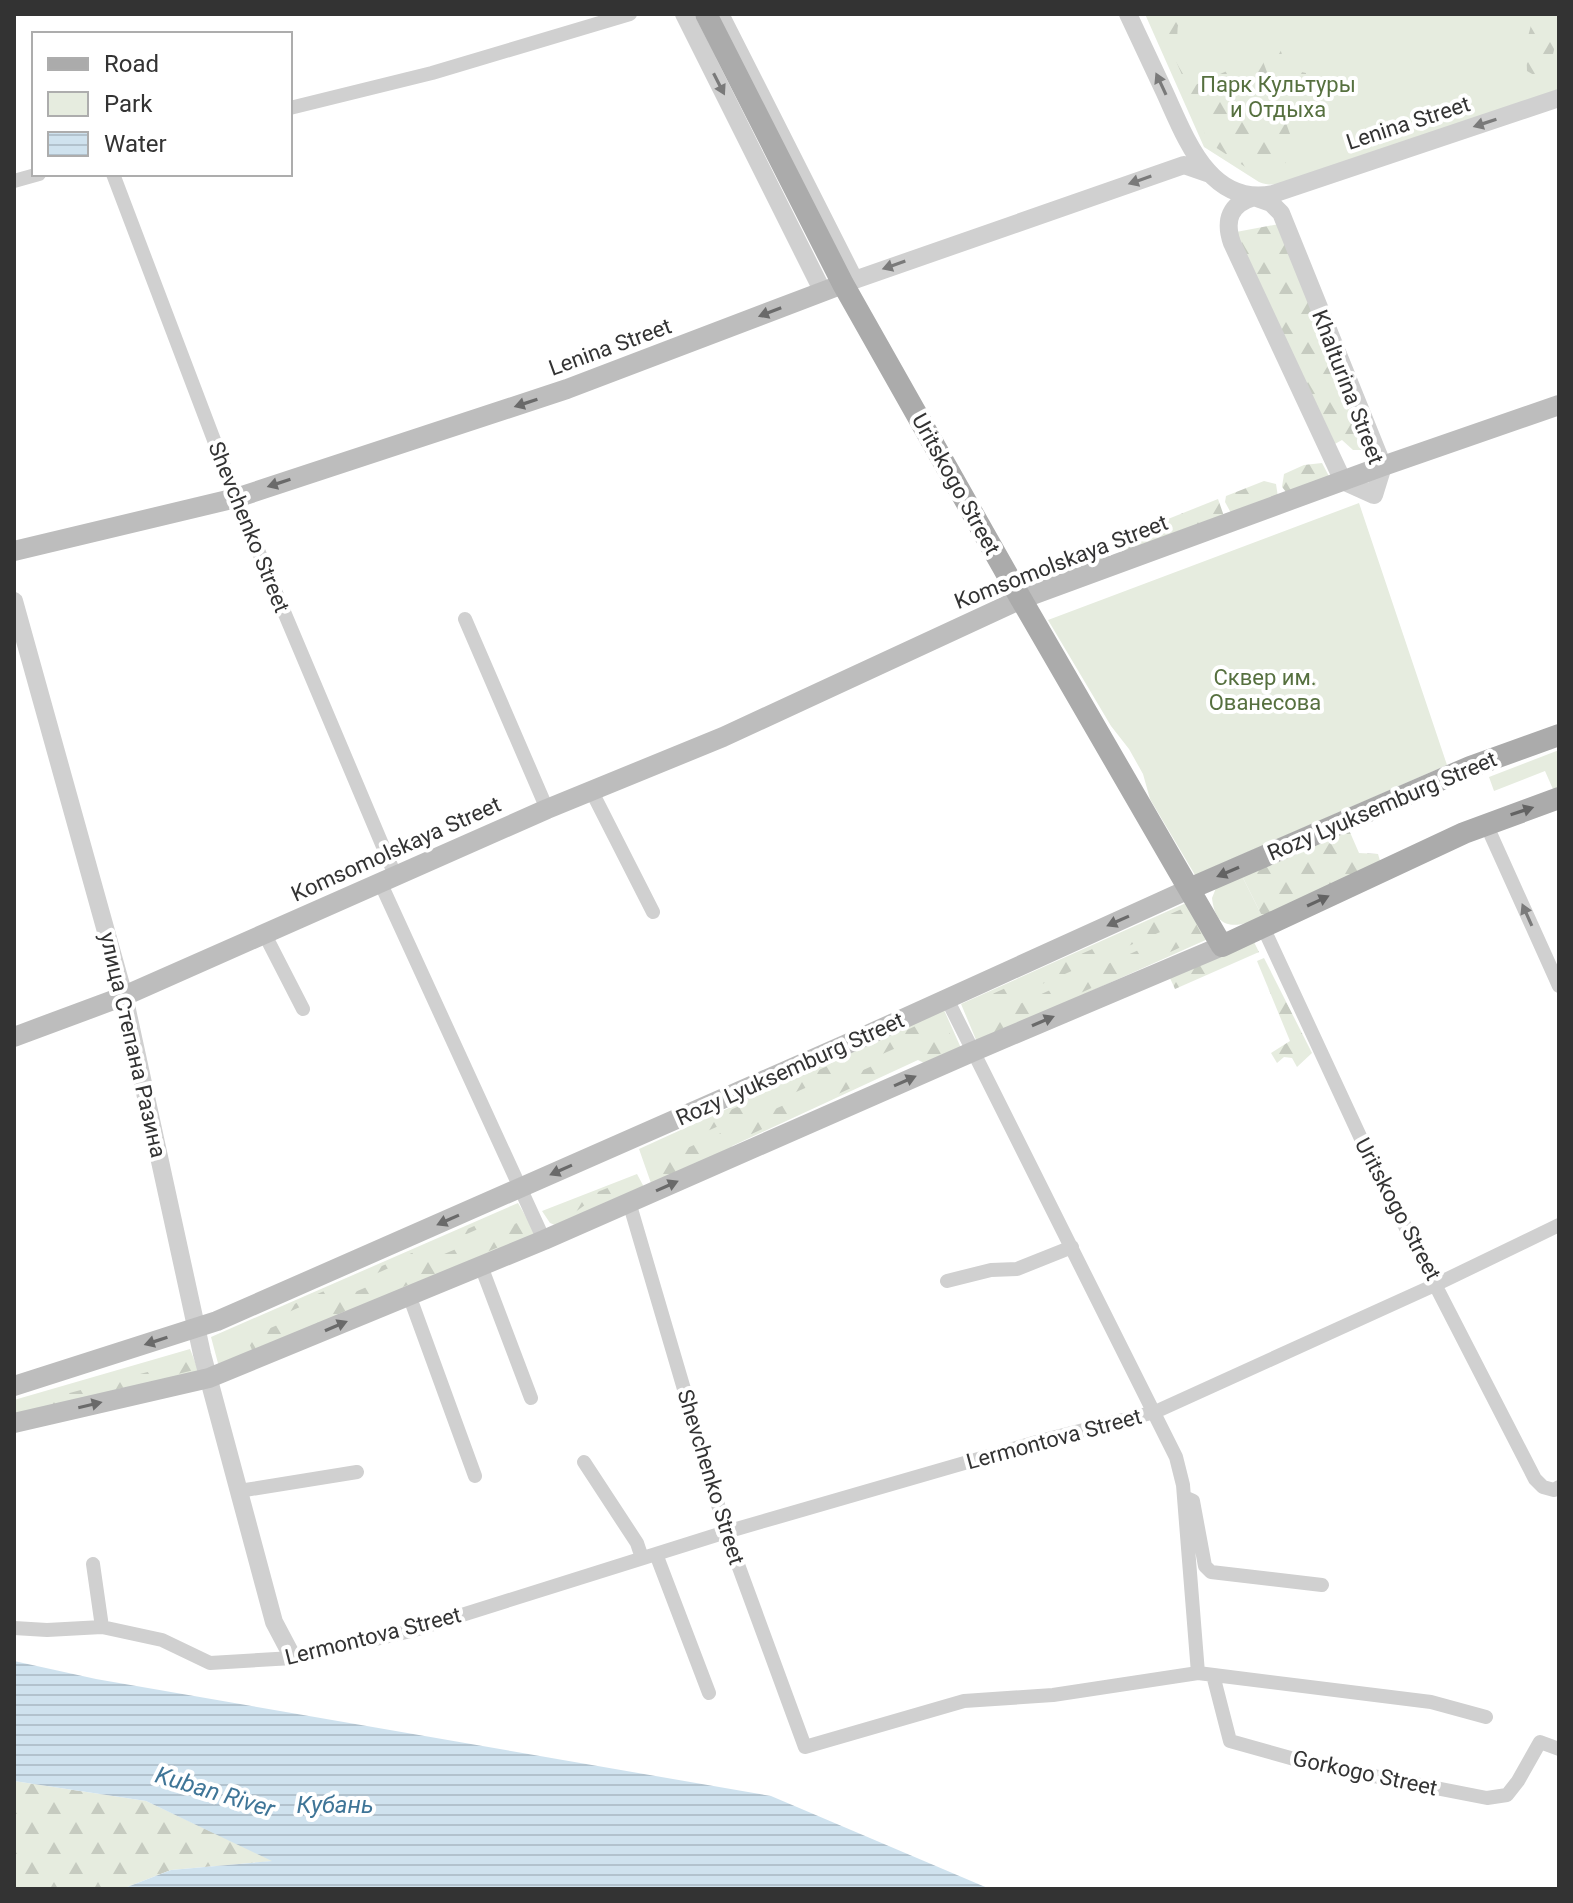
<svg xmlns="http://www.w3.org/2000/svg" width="1573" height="1903" font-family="Roboto,sans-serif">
<defs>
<pattern id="forest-firs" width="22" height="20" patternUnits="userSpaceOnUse" patternTransform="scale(2)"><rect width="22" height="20" fill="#e6ecdf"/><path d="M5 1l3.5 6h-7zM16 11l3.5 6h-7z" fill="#c6cbc0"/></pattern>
<pattern id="water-rules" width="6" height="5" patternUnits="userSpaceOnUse" patternTransform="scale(2)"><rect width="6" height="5" fill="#cfe2ee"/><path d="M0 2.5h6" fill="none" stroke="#b2c2cd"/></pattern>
</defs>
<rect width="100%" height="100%" fill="#fff"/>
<!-- green -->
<path fill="#e6ecdf" d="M1145,14h414v78l-238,81c-23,1 -39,18 -62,9l-55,-35z
M1359,503l88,262 -252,110 -45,-76 -7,-25 -14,-25 -18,-23 -63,-106z
M1559,750v45l-3,1 -11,-25 -51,20 -5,-14z
M1242,876l21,42c-24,8 -47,16 -51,-20l4,-10z
M1186,903l22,36 -231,103 -16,-38z
M944,1010l17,38 -35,16 -8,-4 -186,86 -3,7 -77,33 -13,-37z
M637,1174l8,15 -85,38 -10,-4 -8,-12z
M518,1203l19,33 -318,131 -8,-30z
M190,1349l9,23 -185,46v-18z"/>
<!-- forest -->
<path fill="url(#forest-firs)" d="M1155,14h26c-7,19 -3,33 5,50l7,2 7,14 -13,6z
M1534,14h16l6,5 1,19 -11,44 -19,-11 -1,-27z
M1275,47l5,1 3,10 3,-1 6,13 14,3v7l-4,6 11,16 -10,-3 -13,12 -21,-61z
M1261,56l32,86 -6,10 -1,11 -39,5 -38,-25 -23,-54z
M1279,224l92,226h-18l-11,-10 -9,5 -97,-213z
M1322,463l9,17 -44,13 -5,-6 2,-13 20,-9z
M1264,481l12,3 2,13 -47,16 -6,-11 1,-6z
M1218,499l7,20 -101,34 -5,-6 4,-10z
M1103,545l7,16 -69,25 -9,-15z
M1349,830l10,23 19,1 3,10 -118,54 -21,-42z
M1186,907l6,11 -200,88h-8l-3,-7z
M1196,924l7,13 -212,97 -7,-14z
M1254,942l5,10 -84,37 -6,-13z
M1264,958l48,95 -15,14 -5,-9 -8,-1 -7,6 -6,-10 19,-12 -33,-80z
M942,1014l4,12 -284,125 -2,-9z
M949,1032l7,15 -32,14 -6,-4 -186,86 -3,5 -74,34 -4,-18z
M636,1179l3,7 -37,18 -17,1 -14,10h-7l-4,-6 7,-5 43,-17 5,6z
M518,1207l1,4 -260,114 -11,-1z
M524,1220l6,14 -278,116 -5,-12z
M192,1360l6,9 -184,46v-7z
M14,1781l132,20 128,60 -103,9 -49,19h-108z"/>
<!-- water -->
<path fill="url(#water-rules)" d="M14,1661l82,18 675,117 219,93h-868l49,-19 101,-9 -126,-60 -132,-20z"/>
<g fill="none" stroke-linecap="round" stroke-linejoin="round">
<!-- minor -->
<path stroke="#d0d0d0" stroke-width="14" d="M290,108l142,-35 198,-59
M113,174l123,324 159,377
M14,181l25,-7
M465,619l82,190
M591,790l62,122
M1486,824l73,162
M380,882l164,358
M1263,927l107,231 165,321 8,8 11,3 5,-3
M264,933l39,76
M947,999l229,458 7,28 15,188
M629,1202l97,330 79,215 159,-46 89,-6 145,-22 233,29 55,15
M481,1266l50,132
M947,1281l44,-11 26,-1 55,-22
M409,1295l66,181
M584,1462l53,81 5,15
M239,1491l118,-19
M1184,1497l9,4 12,65 6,6 111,13
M656,1554l53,139
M93,1564l9,63
M14,1628l33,2 55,-3 60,13 48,23 83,-5 118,-27 315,-99 318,-92 111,-28 282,-128 122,-59
M1213,1675l17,66 82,23 175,34 20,-3 11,-14 22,-39 19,7"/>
<!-- tertiary -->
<path stroke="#d0d0d0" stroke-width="18" d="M684,14l139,278
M720,14l134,265
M1128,14c12,26 25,53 37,79 21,46 45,114 108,101l286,-96
M1254,197l17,6 10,10 102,253 -9,29 -31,-14 -111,-238c-8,-23 -2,-39 22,-46z
M843,284l341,-119 23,8
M14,601l110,395 78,358 72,268 19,36"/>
<!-- secondary -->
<path stroke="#bdbdbd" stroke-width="20" d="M14,551l222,-53 331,-109 276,-105
M14,1037l110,-41 423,-187 176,-72 298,-138 362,-133 176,-61
M14,1386l203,-65 646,-284 326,-148
M14,1423l195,-45 335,-138 428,-188 250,-106"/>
<!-- primary -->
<path stroke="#ababab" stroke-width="22" d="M706,14l137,270 178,315 201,347 242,-113 95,-35
M1189,889l281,-122 89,-32"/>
</g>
<!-- one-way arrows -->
<defs><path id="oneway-solid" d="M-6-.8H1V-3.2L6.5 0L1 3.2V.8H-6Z" transform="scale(2)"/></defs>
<g fill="#7a7a7a">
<use href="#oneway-solid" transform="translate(719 84) rotate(63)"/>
<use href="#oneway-solid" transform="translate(1161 84) rotate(-115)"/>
<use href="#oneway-solid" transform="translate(1485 123) rotate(162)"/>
<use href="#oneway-solid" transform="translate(1140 180) rotate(161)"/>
<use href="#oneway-solid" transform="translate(894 265) rotate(161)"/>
<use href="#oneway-solid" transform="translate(1527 915) rotate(-114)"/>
</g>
<g fill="#6a6a6a">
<use href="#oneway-solid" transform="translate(770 312) rotate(159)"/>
<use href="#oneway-solid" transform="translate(526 403) rotate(162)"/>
<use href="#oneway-solid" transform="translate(279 483) rotate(162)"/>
<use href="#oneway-solid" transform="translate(1118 921) rotate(156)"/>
<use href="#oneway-solid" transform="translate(1043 1021) rotate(-23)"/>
<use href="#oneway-solid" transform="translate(905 1081) rotate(-24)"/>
<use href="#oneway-solid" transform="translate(561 1170) rotate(156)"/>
<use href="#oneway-solid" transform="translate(667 1186) rotate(-24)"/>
<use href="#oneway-solid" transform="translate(448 1220) rotate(156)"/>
<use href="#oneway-solid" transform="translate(336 1326) rotate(-23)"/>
<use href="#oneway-solid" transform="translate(156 1341) rotate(162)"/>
<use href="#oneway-solid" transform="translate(90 1405) rotate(-13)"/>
</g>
<g fill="#636363">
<use href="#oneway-solid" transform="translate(1522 811) rotate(-18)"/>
<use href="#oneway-solid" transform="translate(1228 872) rotate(157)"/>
<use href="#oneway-solid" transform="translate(1318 901) rotate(-25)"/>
</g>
<g text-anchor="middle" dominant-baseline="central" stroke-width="8" stroke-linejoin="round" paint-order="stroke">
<!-- park labels -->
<g font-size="22" fill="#56703f" stroke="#fff">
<text x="1278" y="84">Парк Культуры<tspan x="1278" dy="25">и Отдыха</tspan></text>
<text x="1265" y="677">Сквер им.<tspan x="1265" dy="25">Ованесова</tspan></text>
</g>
<!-- street labels -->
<g font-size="22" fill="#333" stroke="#fff">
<text transform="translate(1408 123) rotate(-18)">Lenina Street</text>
<text transform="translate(610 347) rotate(-20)">Lenina Street</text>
<text transform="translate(1348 387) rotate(69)">Khalturina Street</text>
<text transform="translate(956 484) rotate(61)">Uritskogo Street</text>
<text transform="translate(249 527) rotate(68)">Shevchenko Street</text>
<text transform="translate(1061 562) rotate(-21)">Komsomolskaya Street</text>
<text transform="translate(1382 806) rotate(-23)">Rozy Lyuksemburg Street</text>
<text transform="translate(396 849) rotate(-24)">Komsomolskaya Street</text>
<text transform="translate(133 1045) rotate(77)">улица Степана Разина</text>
<text transform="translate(790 1069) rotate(-24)">Rozy Lyuksemburg Street</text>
<text transform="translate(1398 1209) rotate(62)">Uritskogo Street</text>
<text transform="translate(1054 1439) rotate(-15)">Lermontova Street</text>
<text transform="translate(711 1477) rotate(73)">Shevchenko Street</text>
<text transform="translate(373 1636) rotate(-14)">Lermontova Street</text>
<text transform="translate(1365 1773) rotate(12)">Gorkogo Street</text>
</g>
<!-- water labels -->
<g font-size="24" font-style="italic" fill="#3f7597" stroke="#fff">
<text transform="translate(215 1792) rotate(17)">Kuban River</text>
<text x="335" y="1805">Кубань</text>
</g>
</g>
<!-- border -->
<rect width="1573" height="1903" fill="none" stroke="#333333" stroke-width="32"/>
<!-- legend -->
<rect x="32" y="32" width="260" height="144" fill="#ffffff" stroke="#adadad" stroke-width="2"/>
<rect x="48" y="58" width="40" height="12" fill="#ababab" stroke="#adadad" stroke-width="2"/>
<text x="104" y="72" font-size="24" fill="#333333">Road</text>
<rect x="48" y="92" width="40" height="24" fill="#e6ecdf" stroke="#adadad" stroke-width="2"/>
<text x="104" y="112" font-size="24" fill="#333333">Park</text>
<rect x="48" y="132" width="40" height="24" fill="url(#water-rules)" stroke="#adadad" stroke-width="2"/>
<text x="104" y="152" font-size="24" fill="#333333">Water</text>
</svg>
